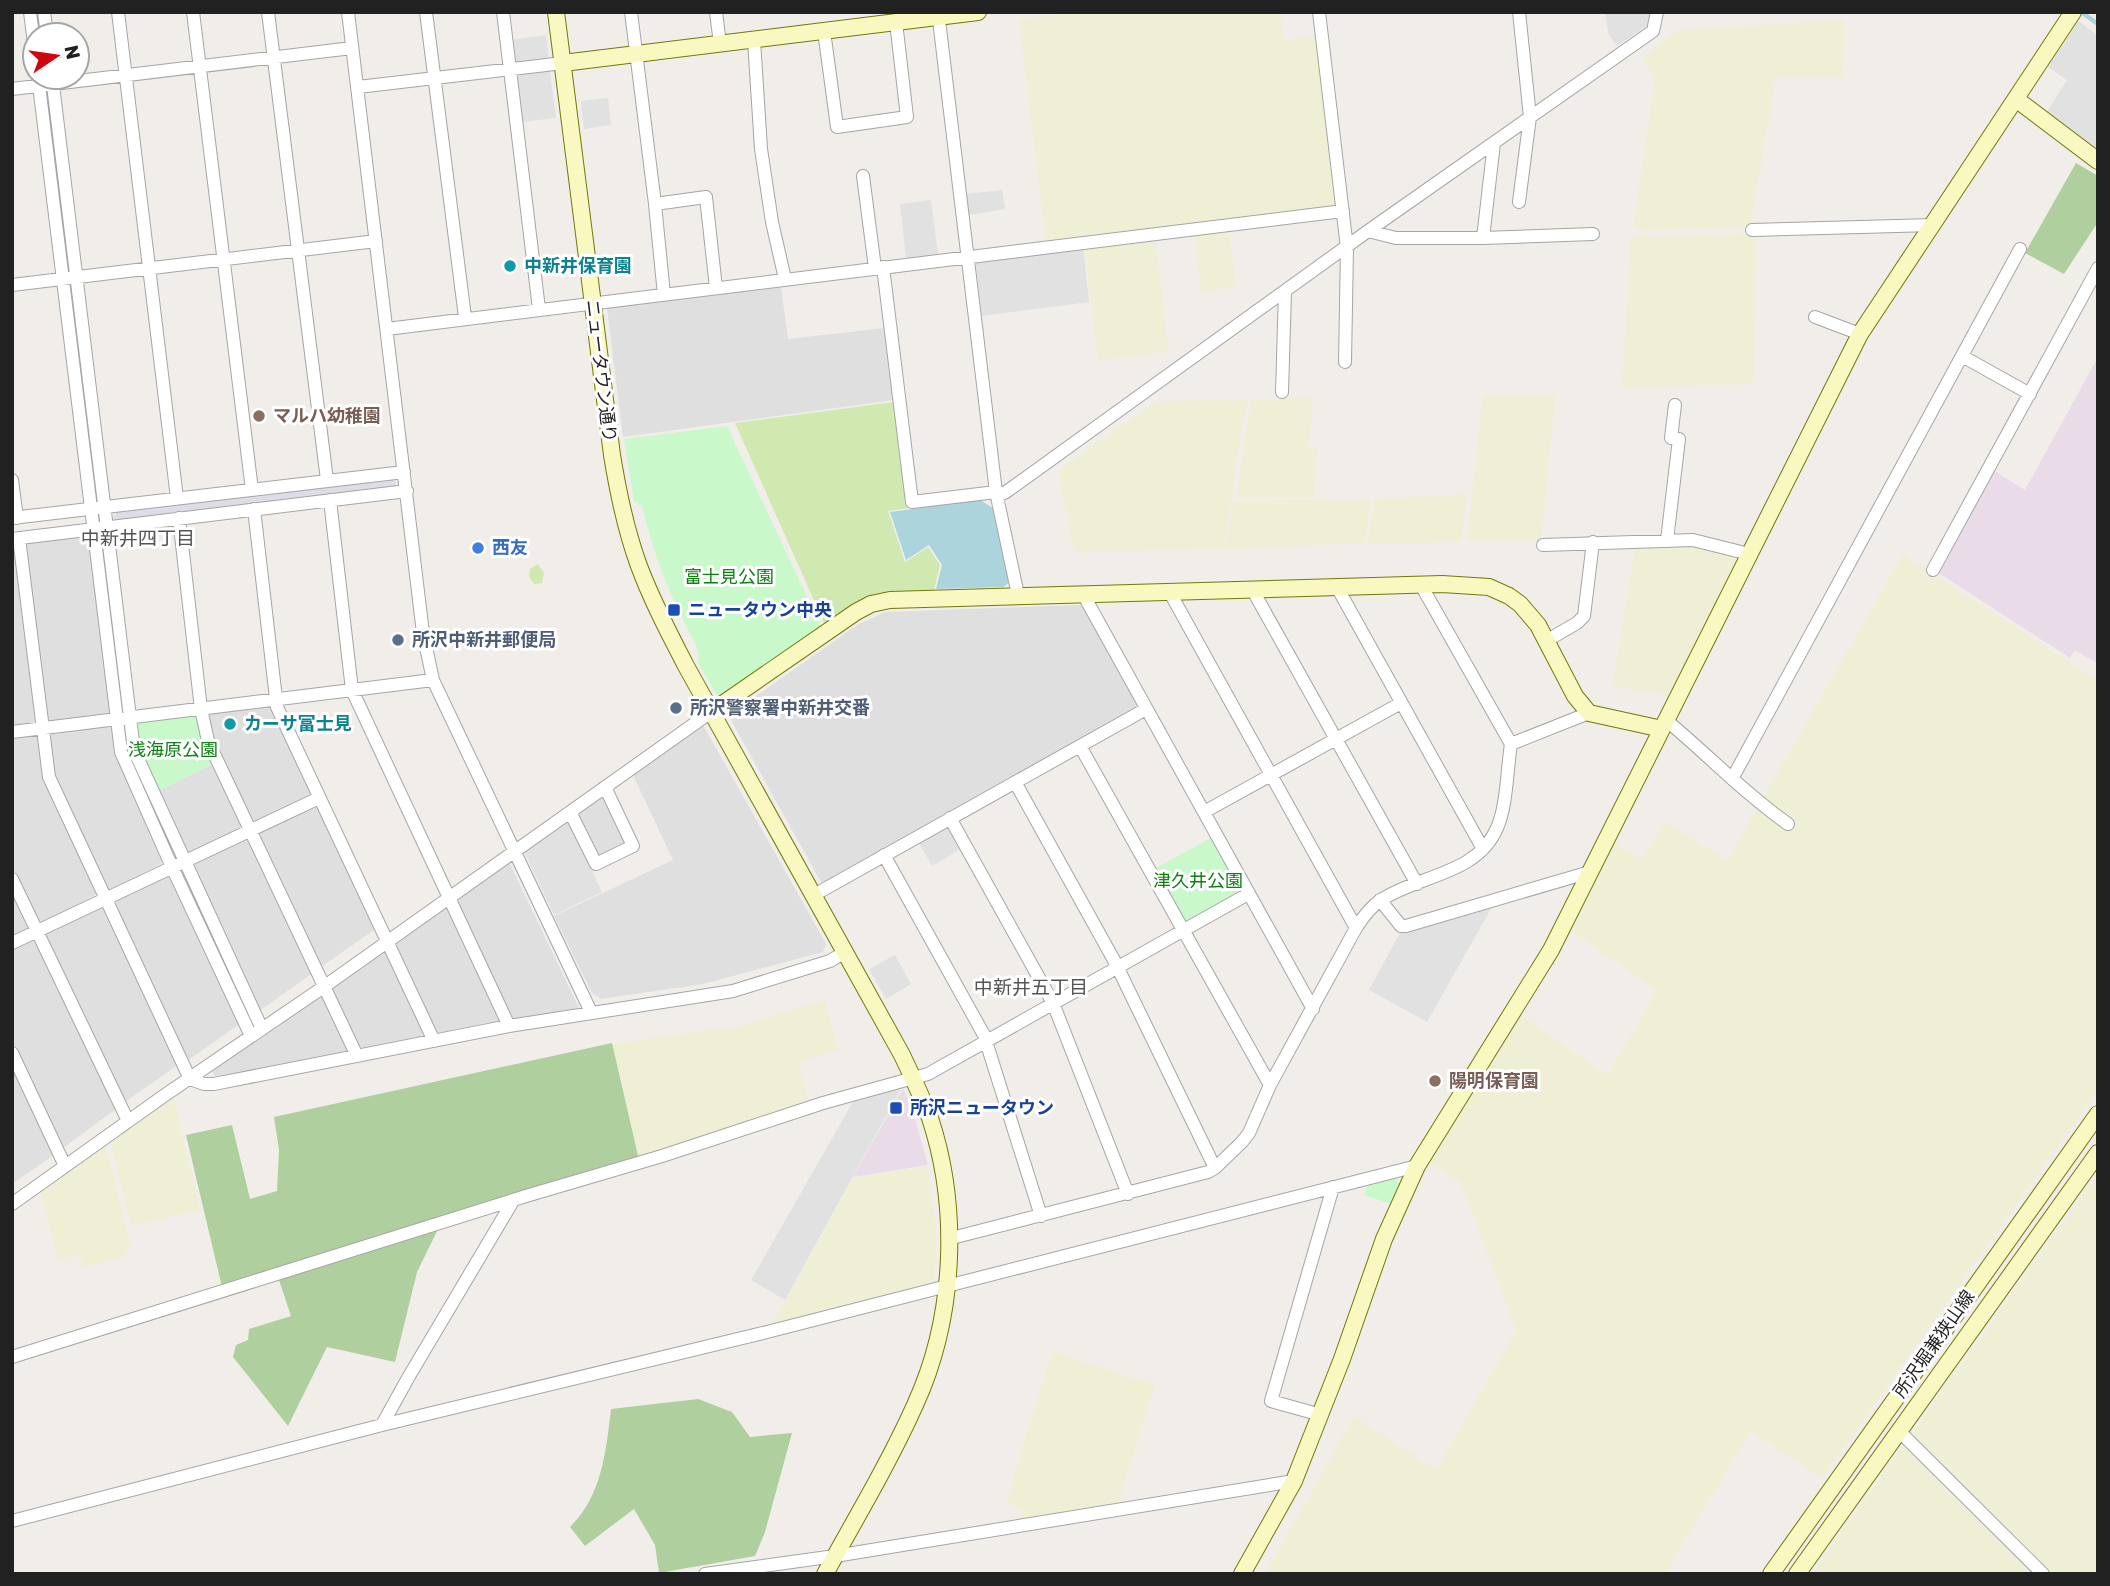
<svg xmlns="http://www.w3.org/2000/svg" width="2110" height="1586" font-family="Rubik,'Noto Sans JP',sans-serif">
<rect width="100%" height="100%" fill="#f1eee9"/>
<!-- residential -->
<path fill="#dfdfdf" d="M781,287l7,52 97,-11 9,72 -271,37 -16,-129z
M85,533l4,4 22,172 -3,6 -57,6 -6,-4 -20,-171 4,-5z
M12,544l3,3 21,172 -2,4 -22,3z
M1082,605l56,102 -316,177 -91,-164 1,-7 125,-88 28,-13z
M270,705l42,86 -2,4 -54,26 -5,-3 -38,-79 -5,-21 4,-6z
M703,725l123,219 -3,8 -120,32 -102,15 -9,-6 -38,-77 119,-56 -40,-85z
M109,726l5,5 48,128 -1,5 -51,25 -6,-3 -50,-110 -5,-38 2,-5z
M35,735l4,4 58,153 -3,4 -51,25 -6,-1 -25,-54v-128z
M213,764l29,58 -2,6 -51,25 -6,-4 -27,-57z
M599,796h7l20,43 -2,6 -24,12 -22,-39 1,-6z
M315,806l4,1 58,121 -56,39 -61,-130 2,-5z
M246,839l4,2 63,132 -54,38 -67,-141 3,-6z
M509,862l70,146 -63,11 -6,-4 -53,-113 1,-5z
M166,875l6,3 69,145 -54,38 -73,-155 2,-6z
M12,888l16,36 -1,5 -15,7z
M99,907l6,2 73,156 -53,37 -79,-164v-6z
M443,908l6,1 51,108 -2,5 -57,12 -7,-3 -39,-86 1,-4z
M32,939l5,3 79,167 -53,39 -51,-107v-93z
M382,952h4l38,79 -3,6 -57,12 -7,-4 -24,-55 1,-4z
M319,995l5,2 24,50 -2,5 -131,25 -3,-6z
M12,1064l43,90 -43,30z"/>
<!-- industrial -->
<path fill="#eadbe8" d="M2098,357v307l-23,-14 -5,8 -133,-86 56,-102 32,20z
M903,1088l9,21 16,56 -75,12z"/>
<!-- farmland -->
<path fill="#eeefd5" d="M1073,12h207l4,29 33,-5 21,169 -292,38 -27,-224z
M1845,20l-3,58h-66l-26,149 -117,3 22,-153 -14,-19 37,-28z
M1229,231l7,56 -35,4 -7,-57z
M1757,234l-4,150 -131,3 9,-151z
M1155,238l14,113 -71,10 -14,-115z
M1483,395l72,1 -14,145h-74z
M1313,397l-4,50h9l-5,50 -77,1 15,-98z
M1248,399l-7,35 -38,2 38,-1 -17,114 -150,3 -16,-81 63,-46 2,8 -1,-8 35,-24z
M1467,494l-6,48 -93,2 6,-45z
M1371,499l-6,44 -139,6 7,-48z
M1691,544l21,4 28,10 -70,138 -57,-10 22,-140z
M1903,554l195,127v409l-276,388 -71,-47 -86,143h-400l89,-158 82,54 80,-139 -55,-148 -31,-21 92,-146 85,59 50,-84 -85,-60 43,-88 27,16 23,-37 62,39z
M825,1000l13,50 -41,12 13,42 -171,56 -27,-116 128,-18z
M173,1096l27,114 -69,16 -21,-88z
M105,1142l25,103 -7,12 -40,10 -3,-13 -22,6 -19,-71z
M928,1166l8,64 -2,55 -163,41 82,-148z
M2098,1175v399h-286l248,-347z
M1052,1351l103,34 -38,121 -96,17 3,-14 -18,-6z"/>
<!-- grass -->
<path fill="#cfe9b1" d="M894,402l14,106 -20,3 17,51 23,-15 12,18 -6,25 -51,3 -12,4 -46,28 -90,-202z
M538,564l6,9 -2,10 -8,1 -5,-7 1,-8z"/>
<!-- forest -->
<path fill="#afcf9f" d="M2076,163l22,13v46l-34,52 -39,-21z
M612,1043l27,117 -196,59 -26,53 -22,90 -68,-15 -39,79 -55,-69 3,-12 12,-5 1,-11 42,-13 -15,-45 -54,16 -36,-152 46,-10 18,74 27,-8 2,-41 -5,-33z
M698,1399l34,13 18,25 42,-4 -27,99 -10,24 -96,17 -4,-28 -21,-36 -49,37 -15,-19c32,-31 36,-76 41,-118z"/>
<!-- park -->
<path fill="#c9f8ca" d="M727,426l95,203 -103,69 -21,-35c3,-14 -5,-23 -11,-35 -20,-39 -35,-79 -45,-122l-8,-5 -10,-62z
M194,715l4,4 15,45 -57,28 -17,-41 -4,-23 5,-5z
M1211,838l29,54 -54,31 -30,-55z
M1394,1177l7,8 -9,19 -28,-9 4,-11z"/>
<!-- parking -->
<path fill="#e1e1e1" d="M1605,12h45l-2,13 -31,21 -8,-11z
M2079,21l19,15v115l-51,-39 20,-32 -19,-13z
M546,35l3,23 -32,5 -4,-3 -2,-20z
M550,71l6,47 -35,4 -5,-43 3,-4z
M608,98l3,27 -27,4 -3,-28z
M1002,190l3,19 -36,6 -3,-21z
M931,200l7,55 -32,3 -6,-54z
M1083,246l6,56 -107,14 -7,-58z
M568,820l34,72 -48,23 -30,-64z
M944,829l6,1 11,19 -29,17 -13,-23z
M1493,905l-66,117 -58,-32 31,-57z
M895,955l16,29 -25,15 -17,-30z
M902,1087l-117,213 -34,-20 103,-180z"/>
<!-- plaza -->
<path fill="#dddde7" d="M389,476l7,6v4l-5,4 -272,34 -6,-6 5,-8z"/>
<!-- water -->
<path fill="#abd4dd" d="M980,500l13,8 16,75 -6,4 -67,2 6,-24 -13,-20 -23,15 -16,-48z"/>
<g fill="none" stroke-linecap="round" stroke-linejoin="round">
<!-- stream -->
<path stroke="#abd4dd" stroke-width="4.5" d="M2084,14l14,10"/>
<!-- street casing -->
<g stroke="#a5a5a5" stroke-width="14">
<path id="street" d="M30,12l5,40
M44,12l3,23
M118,12l59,486
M193,12l59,478
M268,12l59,468
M348,12l75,621 10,47 158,332
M426,12l39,305
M503,12l36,297
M631,12l24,192 9,91
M716,12l4,32
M938,12l58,480 22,103
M1319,12l28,236 -2,114
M1519,12l11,105 -11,85
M824,31l13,96 70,-10 -11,-95
M754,40l7,109 11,73 13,57
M38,77l83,675 51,115 79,169
M52,77l82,673 128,279
M358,87l205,-24
M12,89l340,-41
M863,176l12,92
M655,204l51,-7 10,91
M1752,230l181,-5
M1368,231l28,7h87l110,-4
M1483,238l11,-95
M883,267l29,235 84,-10
M12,285l364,-44
M1815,317l45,17
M387,329l956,-118
M1962,356l68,38
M1282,392l3,-101
M12,480l5,38
M997,496l9,-4 362,-261 285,-200 4,-19
M330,500l22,190 157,336
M254,509l23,198 157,334
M12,518l392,-46
M179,518l22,191 7,32 149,315
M19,538l30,239 141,302 14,5h10l295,-58 224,-35 97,-30 15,-9
M12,539l395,-48
M1667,540l12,-101 -8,-1 4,-33
M1543,545l150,-5 56,14
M1933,570l165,-302
M1421,585l90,159
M1337,587l146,262
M1252,589l165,295
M1169,591l187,337
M1083,594l230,415
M1546,641l31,-18 7,-7 9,-74
M1666,720c41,34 78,73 122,104
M12,732l421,-52
M1080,746l190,339
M1732,779l288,-530
M1015,782l100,180 100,206
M570,812l26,52 37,-18 -28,-59
M1204,812l197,-109
M950,818l103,185 75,191
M884,855l100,180 57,181
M12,879l116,242
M814,895l332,-186
M1380,900l21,26h5l184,-54
M12,943l307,-145
M12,1053l53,113
M12,1204l153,-109 160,-109 386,-274
M948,1239l260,-67 7,-4 27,-26 7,-9 21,-48 86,-157c7,-11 14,-21 25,-28 37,-25 96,-25 116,-72 10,-22 10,-59 14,-84l78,-31
M12,1357l514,-161 136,-40 161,-53 105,-29 320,-180
M1321,1415l-50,-14 62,-214
M382,1425l26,-47 105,-177
M1899,1431l144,143
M12,1521l370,-96 385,-93 650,-166
M705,1574l130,-18 459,-75"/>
</g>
<!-- secondary casing -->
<g stroke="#727908" stroke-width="18">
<path id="secondary" d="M556,12l56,443c6,37 14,76 27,111 13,35 30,67 47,100l216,389c10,21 20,42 28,63 30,91 25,200 -15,287 -26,58 -59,113 -90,169
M563,63l415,-51
M2016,99l82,62
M711,712l145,-100 15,-8 19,-4 552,-16 47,3 20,9 11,8 18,21 37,71 14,17 73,16
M1242,1574l52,-93 48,-122 42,-120 33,-73 134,-216 309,-616 213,-322
M1771,1574l327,-460
M1797,1574l301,-421"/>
</g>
<!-- street -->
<use href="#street" stroke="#fff" stroke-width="12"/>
<!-- secondary -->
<use href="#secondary" stroke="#f8f8c0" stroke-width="16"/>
</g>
<!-- markers -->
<g fill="#0f9aa8" stroke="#fff" stroke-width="2.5">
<circle cx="510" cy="266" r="7"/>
<circle cx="230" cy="724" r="7"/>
</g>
<g fill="#8d6e63" stroke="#fff" stroke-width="2.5">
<circle cx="259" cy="416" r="7"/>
<circle cx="1435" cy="1081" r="7"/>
</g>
<circle fill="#3f7fe0" stroke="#fff" stroke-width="2.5" cx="478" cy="548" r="7"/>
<g fill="#1a4fb4" stroke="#fff" stroke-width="2.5">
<rect x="667" y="603" width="14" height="14" rx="3.5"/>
<rect x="889" y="1101" width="14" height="14" rx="3.5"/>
</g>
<g fill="#5c6f8a" stroke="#fff" stroke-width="2.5">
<circle cx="398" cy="640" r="7"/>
<circle cx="676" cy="708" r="7"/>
</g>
<g text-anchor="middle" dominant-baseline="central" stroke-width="6" stroke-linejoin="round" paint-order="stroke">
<!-- culture labels -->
<g font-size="18" font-weight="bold" fill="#0d838f" stroke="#fff" text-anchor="start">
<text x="524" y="266">中新井保育園</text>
<text x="244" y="724">カーサ富士見</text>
</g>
<!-- street labels -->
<g font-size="18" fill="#212121" stroke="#fff">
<text transform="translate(601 371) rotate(83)">ニュータウン通り</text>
<text transform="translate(1934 1344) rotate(-55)">所沢堀兼狭山線</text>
</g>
<!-- education labels -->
<g font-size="18" font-weight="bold" fill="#785e54" stroke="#fff" text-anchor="start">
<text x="273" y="416">マルハ幼稚園</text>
<text x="1449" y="1081">陽明保育園</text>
</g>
<!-- shop labels -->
<g font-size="18" font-weight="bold" fill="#366cbe" stroke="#fff" text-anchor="start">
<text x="492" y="548">西友</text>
</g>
<!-- park labels -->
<g font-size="18" fill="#0f8013" stroke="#fff">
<text x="729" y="577">富士見公園</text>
<text x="173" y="750">浅海原公園</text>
<text x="1198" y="881">津久井公園</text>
</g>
<!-- transit labels -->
<g font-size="18" font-weight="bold" fill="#164399" stroke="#fff" text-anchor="start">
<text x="688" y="610">ニュータウン中央</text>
<text x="910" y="1108">所沢ニュータウン</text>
</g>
<!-- service labels -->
<g font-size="18" font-weight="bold" fill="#4e5e75" stroke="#fff" text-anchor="start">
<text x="412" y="640">所沢中新井郵便局</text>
<text x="690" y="708">所沢警察署中新井交番</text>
</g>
<!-- neighbourhood labels -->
<g font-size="19" fill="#545454" stroke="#fff">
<text x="138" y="538">中新井四丁目</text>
<text x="1031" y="987">中新井五丁目</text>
</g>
</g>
<!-- border -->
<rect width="2110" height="1586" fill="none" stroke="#212121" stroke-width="28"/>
<!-- north arrow -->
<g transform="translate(56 56) rotate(77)"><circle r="33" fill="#ffffff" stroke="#a6a6a6" stroke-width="2"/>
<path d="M0-5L12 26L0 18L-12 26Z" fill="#cd0610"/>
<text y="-10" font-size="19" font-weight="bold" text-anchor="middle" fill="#212121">N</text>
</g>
</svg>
